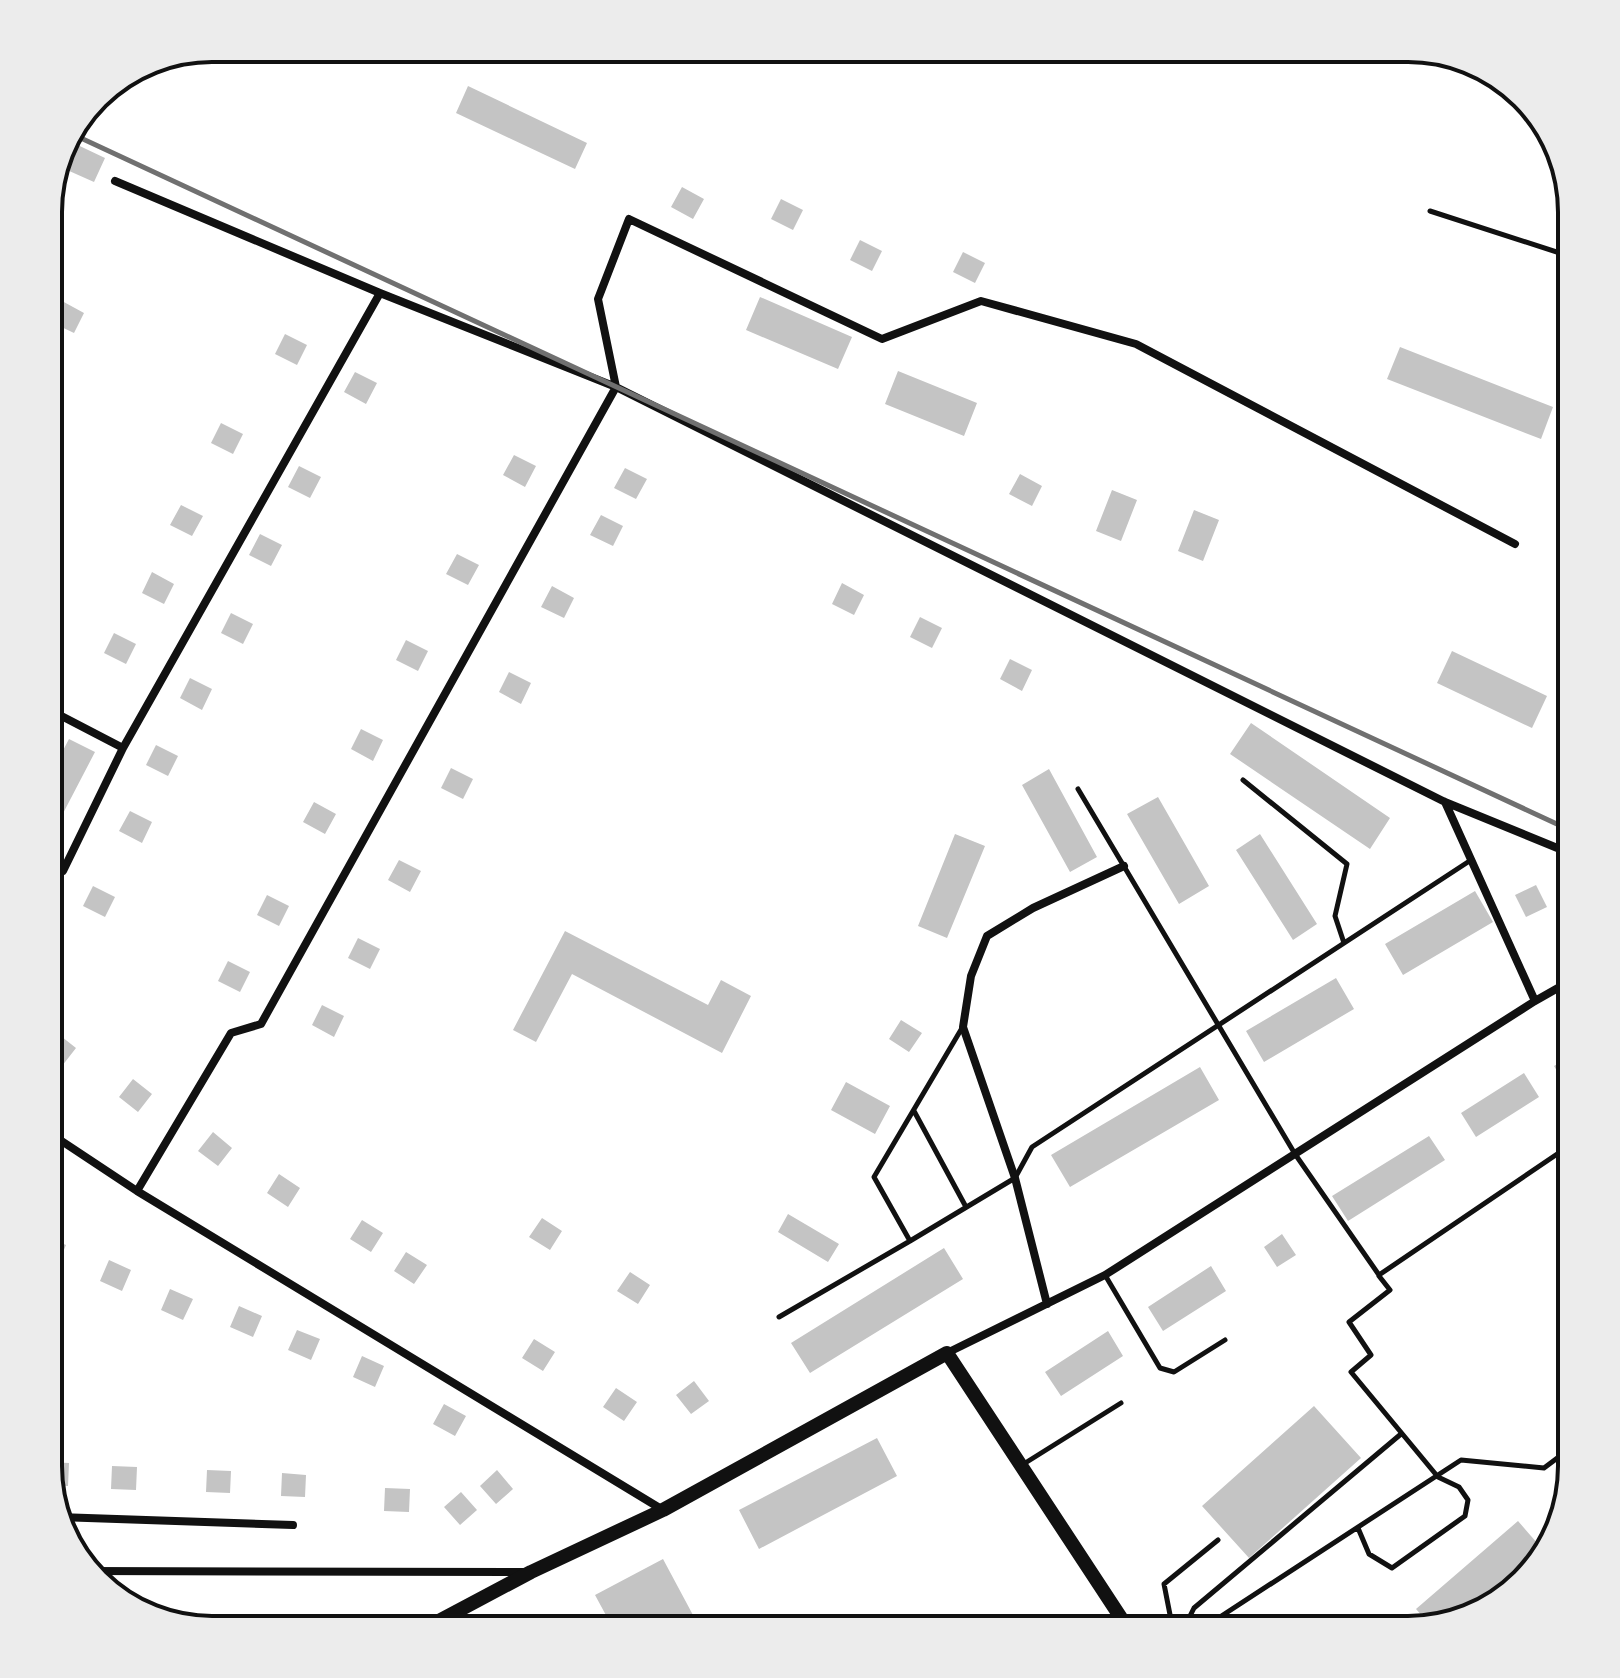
<svg xmlns="http://www.w3.org/2000/svg" width="1620" height="1678" font-family="'Source Serif 4',serif">
<rect width="100%" height="100%" fill="#fff"/>
<!-- building -->
<path fill="#c4c4c4" d="M468,86l119,57 -12,26 -119,-56z
M65,139l40,19 -11,24 -36,-16z
M682,187l22,12 -11,20 -22,-12z
M781,199l22,11 -10,20 -22,-11z
M860,240l22,11 -10,20 -22,-11z
M963,252l22,11 -10,20 -22,-11z
M760,297l92,40 -14,32 -92,-39z
M62,301l22,12 -10,20 -23,-11z
M285,334l22,11 -10,20 -22,-11z
M1400,347l153,60 -12,32 -154,-60z
M898,371l79,32 -13,33 -79,-32z
M355,372l22,11 -11,21 -22,-12z
M221,423l22,11 -10,20 -22,-11z
M514,455l22,11 -11,21 -22,-12z
M299,466l22,11 -11,21 -22,-11z
M625,468l22,11 -11,20 -22,-11z
M1020,474l22,12 -10,20 -23,-12z
M1112,490l25,10 -16,41 -25,-10z
M181,505l22,11 -11,20 -22,-11z
M1194,510l25,10 -16,41 -25,-10z
M601,515l22,11 -10,20 -23,-11z
M260,534l22,11 -11,21 -22,-11z
M457,554l22,11 -11,20 -22,-11z
M152,572l22,12 -10,20 -22,-11z
M842,583l22,12 -10,20 -22,-11z
M552,586l22,12 -10,20 -23,-11z
M231,613l22,11 -10,20 -22,-11z
M920,617l22,11 -10,20 -22,-11z
M114,633l22,11 -10,20 -22,-11z
M406,640l22,11 -10,20 -22,-11z
M1452,651l95,45 -15,32 -95,-45z
M1010,659l22,11 -10,21 -22,-12z
M509,672l22,11 -10,21 -22,-12z
M190,678l22,11 -10,21 -22,-12z
M1251,723l139,95 -20,31 -140,-95z
M361,729l22,11 -10,21 -22,-12z
M69,739l26,13 -37,71 -10,-5v-39z
M156,745l22,11 -10,20 -22,-11z
M451,768l22,11 -10,20 -22,-11z
M1049,769l48,88 -27,15 -48,-87z
M1158,797l51,89 -30,18 -52,-90z
M314,802l22,12 -11,20 -22,-12z
M130,811l22,11 -10,21 -23,-12z
M955,834l30,12 -38,92 -29,-12z
M1260,834l57,90 -24,16 -57,-90z
M399,860l22,11 -11,21 -22,-12z
M1536,885l11,22 -21,10 -11,-22z
M93,886l22,11 -10,20 -22,-11z
M1475,891l18,31 -90,53 -18,-31z
M267,895l22,11 -10,20 -22,-11z
M565,931l143,74 13,-25 30,16 -29,57 -150,-79 -36,68 -23,-12z
M358,938l22,11 -10,20 -22,-11z
M228,961l22,11 -10,20 -22,-11z
M1336,978l18,31 -90,53 -18,-31z
M322,1005l22,11 -10,21 -22,-12z
M901,1020l21,13 -13,19 -20,-13z
M57,1033l19,15 -14,18 -14,-11v-11z
M1572,1055v35l-3,1 -15,-25z
M1200,1067l19,33 -149,87 -19,-32z
M1524,1073l15,24 -63,40 -15,-24z
M133,1079l19,15 -14,18 -19,-15z
M846,1082l44,24 -15,28 -44,-24z
M213,1132l19,16 -14,18 -20,-15z
M1429,1136l16,24 -97,61 -16,-25z
M279,1174l21,14 -12,19 -21,-14z
M788,1214l51,30 -11,18 -50,-30z
M542,1218l20,13 -12,19 -21,-13z
M362,1220l21,13 -12,19 -21,-13z
M1282,1234l14,21 -19,12 -13,-20z
M48,1237l18,8 -9,21 -9,-4z
M944,1248l19,31 -153,94 -19,-30z
M406,1252l21,13 -13,19 -20,-13z
M109,1260l22,10 -9,21 -22,-10z
M1211,1266l15,25 -63,40 -15,-24z
M630,1272l20,13 -12,19 -21,-13z
M170,1289l23,10 -10,21 -22,-10z
M239,1306l23,10 -9,21 -23,-10z
M297,1330l23,9 -9,21 -23,-10z
M1108,1331l15,25 -62,40 -16,-24z
M534,1339l21,13 -12,19 -21,-13z
M362,1356l22,10 -9,21 -22,-10z
M694,1381l15,20 -18,13 -15,-19z
M616,1388l21,14 -13,19 -21,-14z
M444,1404l22,12 -11,20 -22,-12z
M1314,1406l47,52 -112,100 -47,-52z
M877,1438l20,38 -138,73 -20,-39z
M48,1462l21,1 -1,23 -16,-1z
M112,1466l25,1 -1,23 -25,-1z
M207,1470l24,1 -1,22 -24,-1z
M497,1470l16,19 -17,15 -16,-18z
M282,1473l24,2 -1,22 -24,-1z
M385,1488l25,1 -1,23 -25,-1z
M461,1492l16,18 -17,15 -16,-18z
M1518,1521l27,31 -15,20 -35,30 -34,19 -30,5 -15,-17z
M663,1559l38,71h-87l-19,-35z"/>
<g fill="none" stroke-linecap="round" stroke-linejoin="round">
<!-- service -->
<path stroke="#111" stroke-width="5" d="M1430,211l142,46
M1243,780l104,84 -12,52 9,27
M1078,789l217,365 84,121 193,-131
M914,1111l52,96
M910,1241l105,-63 17,-31 439,-287
M1105,1275l55,93 14,4 51,-32
M779,1317l131,-76 -36,-64 88,-149
M1022,1465l99,-62
M1358,1528l11,26 23,14 73,-52 3,-16 -9,-13 -21,-10 -87,-105 20,-17 -22,-33 41,-32 -11,-14
M1173,1630l-9,-46 54,-44
M1183,1630l11,-22 207,-174
M1200,1630l261,-170 83,8 28,-21"/>
<!-- minor -->
<path stroke="#111" stroke-width="8" d="M115,181l265,112 236,94 829,415 127,52
M48,709l75,39
M1445,802l90,199
M63,871l60,-123 257,-455
M48,1132l89,59 526,319
M137,1191l94,-158 30,-9 355,-637 -18,-88 31,-80 253,120 99,-38 155,43 379,200
M1047,1304l-32,-126 -52,-151 8,-51 16,-40 46,-28 91,-42
M947,1353l158,-78 430,-274 37,-21
M58,1517l235,8
M86,1571l439,1"/>
<!-- secondary -->
<path stroke="#111" stroke-width="14" d="M422,1630l109,-58 132,-62 284,-157 182,277"/>
<!-- rail -->
<path stroke="#707070" stroke-width="5" d="M1477,64l7,3
M70,133l1502,698"/>
</g>
<!-- crop -->
<path d="M0 0H1620V1678H0ZM212 62H1408A150 150 0 0 1 1558 212V1466A150 150 0 0 1 1408 1616H212A150 150 0 0 1 62 1466V212A150 150 0 0 1 212 62Z" fill="#ececec" fill-rule="evenodd"/>
<path fill="none" stroke="#111" stroke-width="4" d="M212 62H1408A150 150 0 0 1 1558 212V1466A150 150 0 0 1 1408 1616H212A150 150 0 0 1 62 1466V212A150 150 0 0 1 212 62Z"/>
</svg>
